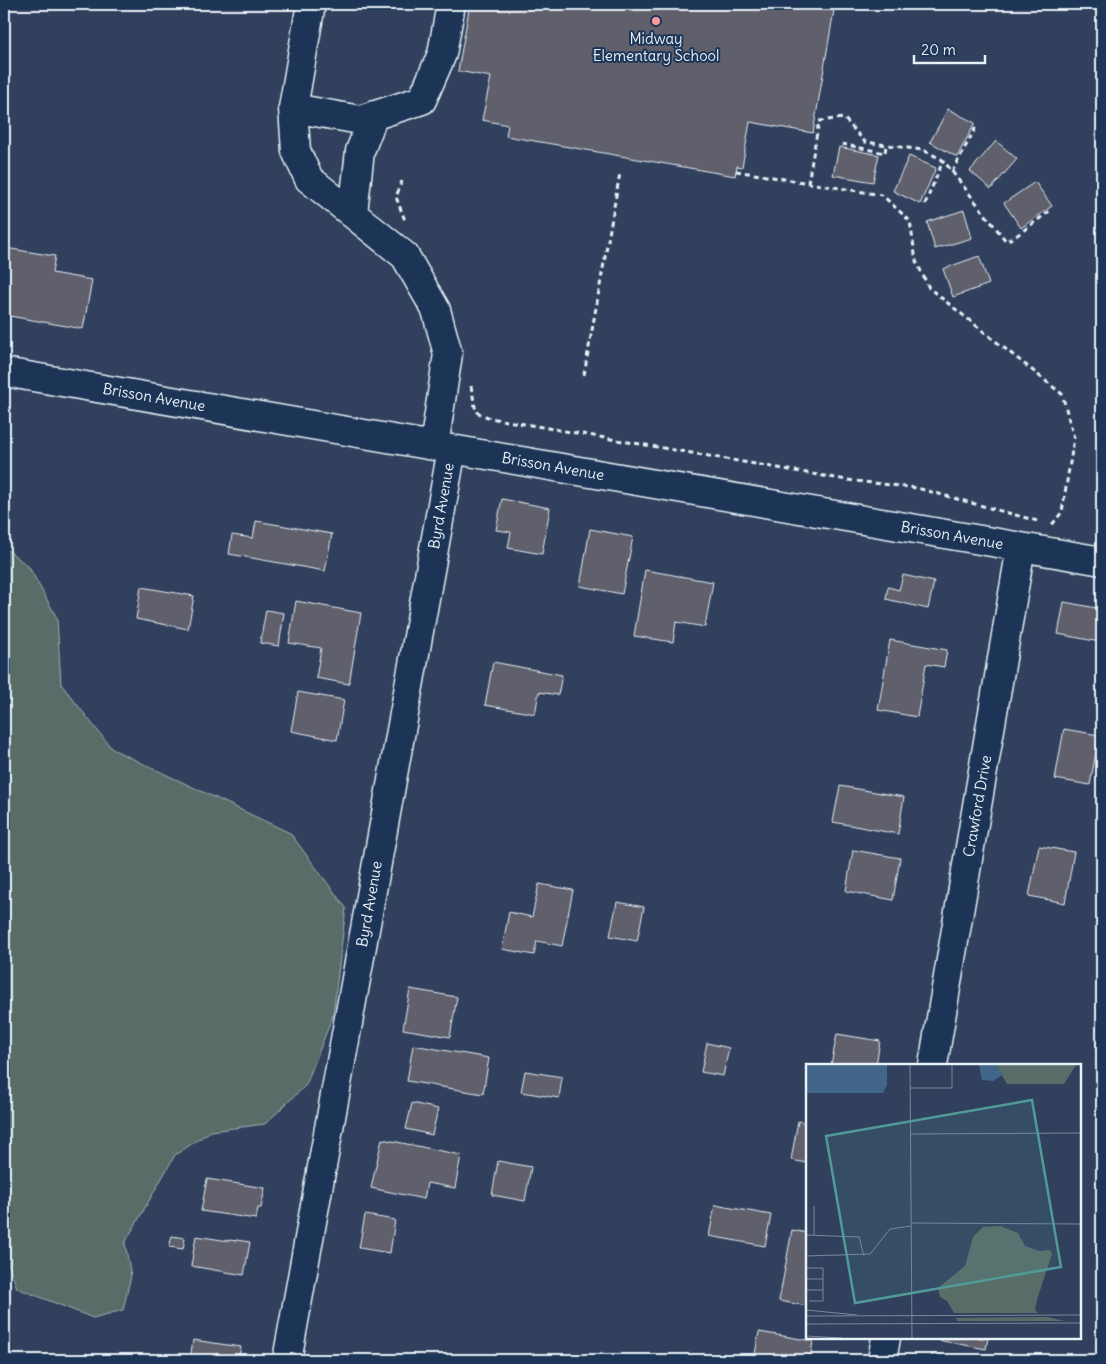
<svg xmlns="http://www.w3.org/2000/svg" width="1106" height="1364" font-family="Delius,sans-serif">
<rect width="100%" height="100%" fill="#31415d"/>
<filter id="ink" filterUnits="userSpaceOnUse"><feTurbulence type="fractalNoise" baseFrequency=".02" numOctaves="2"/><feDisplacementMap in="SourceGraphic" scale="10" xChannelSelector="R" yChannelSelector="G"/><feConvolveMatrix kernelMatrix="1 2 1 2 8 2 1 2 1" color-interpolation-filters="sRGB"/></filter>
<g filter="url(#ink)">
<!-- green -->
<path fill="#596d68" stroke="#a0afb0" d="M4,547l25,20 28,51 4,66 51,65 178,84 56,75 -13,107 -27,70 -41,39 -54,7 -36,24 -50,88 6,33 -8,34 -30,8 -76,-30 -13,-36z"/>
<!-- building -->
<path fill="#615e6c" stroke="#e8f1f8" d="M470,4h365l-22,129 -63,-11 -8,45 -5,-1 -2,10 -229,-40 2,-11 -26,-5 9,-43 -33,-6z
M948,109l27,14 -18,34 -27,-15z
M996,141l21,18 -26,30 -21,-18z
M839,147l40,8 -6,27 -40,-7z
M909,156l27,12 -16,36 -27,-13z
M1035,182l17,24 -31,22 -17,-25z
M964,210l8,28 -37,11 -8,-27z
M5,248l50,8 -3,17 40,7 -9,49 -79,-14z
M979,256l10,28 -36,13 -10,-28z
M502,499l48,9 -8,46 -34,-6 3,-16 -15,-2z
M256,521l76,13 -7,37 -96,-17 3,-19 21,3z
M590,529l43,8 -11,57 -42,-8z
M645,570l68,12 -8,45 -29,-5 -3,20 -39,-6z
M903,575l31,7 -6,27 -42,-10 2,-12 11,3z
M141,587l53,9 -6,33 -52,-10z
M296,601l65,12 -12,71 -33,-6 5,-30 -32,-5z
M1064,602l38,7v18l-2,15 -42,-8z
M266,610l18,3 -5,33 -19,-3z
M890,640l57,10 -3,17 -18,-3 -9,53 -39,-7z
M493,662l69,13 -4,20 -19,-3 -4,22 -50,-9z
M298,692l46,8 -7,40 -46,-9z
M1064,729l35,6 -9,50 -35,-6z
M840,786l64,11 -6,37 -65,-12z
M1039,846l35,6 -9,51 -36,-7z
M853,850l47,8 -7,42 -47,-9z
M539,884l34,6 -11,56 -25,-5 -3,14 -32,-6 7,-37 23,5z
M617,902l27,5 -7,34 -27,-5z
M410,989l47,8 -7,40 -47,-8z
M837,1034l43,7 -4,24h-45z
M707,1043l22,5 -6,28 -22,-4z
M413,1045l76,13 -6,36 -76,-13z
M525,1071l37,6 -3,21 -38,-6z
M412,1103l26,6 -6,26 -26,-6z
M798,1121l9,2v40l-16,-3z
M382,1139l79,16 -6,33 -28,-5 -3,16 -53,-11z
M498,1161l33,6 -6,34 -33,-6z
M207,1179l58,9 -4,20h-3l-2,11 -55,-8z
M715,1205l56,10 -6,31 -56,-10z
M365,1215l30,5 -5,33 -31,-5z
M792,1230l15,3v73l-28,-5z
M172,1236l13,2 -2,11 -14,-2z
M196,1236l33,5v-1l7,1v-1l14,2 -6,33 -53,-9z
M759,1332l54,9 -3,19h-56z
M938,1338h50l-2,11 -48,-9z
M193,1340l48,7 -3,13h-48z
M932,1354l37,6h-38z"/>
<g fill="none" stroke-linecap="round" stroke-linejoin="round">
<!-- minor casing -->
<g stroke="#e8f1f8" stroke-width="31">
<path id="minor" d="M311,4l-18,104 3,43 13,28 96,77 31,54 12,44 -14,92
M293,108l67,12 62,-20 20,-46 9,-50
M353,213l7,-62 14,-36
M4,372l1098,189
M933,1065l88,-518
M287,1360l165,-911
M882,1360l4,-22"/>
</g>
<!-- path -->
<path stroke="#e8f1f8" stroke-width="3" stroke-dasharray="5 4" stroke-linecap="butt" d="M842,144l43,9 1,-8
M736,171l146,24 28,26 6,40 13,27 133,106 12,44 -12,74 -11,14
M952,172l25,-47
M402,181l-6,16 10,26
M808,183l11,-62 25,-3 21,24 58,8 20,10 63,81 10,-5 35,-26
M925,204l18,-43
M584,375l36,-202
M471,386l5,26 14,6 357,62 70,8 124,34"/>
<!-- minor -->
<use href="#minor" stroke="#1d3557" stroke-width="28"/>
</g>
</g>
<!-- markers -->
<circle fill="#ff9aa2" stroke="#1d3557" stroke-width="2" cx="656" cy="21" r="5"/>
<g text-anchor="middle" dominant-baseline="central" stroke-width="4" stroke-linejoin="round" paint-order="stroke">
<!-- poi labels -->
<g font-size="15" fill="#e8f1f8" stroke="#1d3557">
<text x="656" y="38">Midway<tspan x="656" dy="17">Elementary School</tspan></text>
</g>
<!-- street labels -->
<g font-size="15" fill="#e8f1f8" stroke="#1d3557">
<text transform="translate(154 397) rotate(10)">Brisson Avenue</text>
<text transform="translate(553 466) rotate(10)">Brisson Avenue</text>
<text transform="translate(441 506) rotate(-80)">Byrd Avenue</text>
<text transform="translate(952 535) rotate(10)">Brisson Avenue</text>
<text transform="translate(977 806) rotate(-80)">Crawford Drive</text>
<text transform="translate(369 904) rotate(-80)">Byrd Avenue</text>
</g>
</g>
<!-- overview -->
<g transform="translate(806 1064)">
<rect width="275" height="275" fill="#31415d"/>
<path d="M190,1h80l-12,19h-57zM194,162l18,7 7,13 15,5 10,-1 2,4 -15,46 -2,10 3,3h-84l-7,-12 -7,-4 -2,-9 27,-22 8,-29 10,-10zM241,253l18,4h-108l-1,-3z" fill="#596d68"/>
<path d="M0,1h81v20l-4,8h-77zM173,1h17l6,10 -9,6 -11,-1z" fill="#426689"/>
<path fill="none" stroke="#7a879b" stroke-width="1" d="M104,1l2,273M104,24h42v-23M105,70l170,-1M8,142v29M105,159l170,1M0,171l53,2 5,19M0,192l64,-2 20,-25 21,-3M0,204h17v33h-14M0,215h17M0,226h17M0,246l51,5M0,252l275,-1M0,260l275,-1M0,272l36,2"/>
<path fill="#509b97" fill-opacity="0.15" stroke="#509b97" stroke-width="2.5" d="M226,36l29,167 -206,36 -29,-167z"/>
<rect width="275" height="275" fill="none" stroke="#e8f1f8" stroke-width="2.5"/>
</g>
<!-- margin -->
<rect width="1106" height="1364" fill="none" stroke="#1d3557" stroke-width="20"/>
<rect x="10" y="10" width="1086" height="1344" fill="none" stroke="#e8f1f8" stroke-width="2" filter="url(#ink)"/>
<!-- scale -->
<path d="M914 55v8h71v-8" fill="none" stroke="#e8f1f8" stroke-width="2.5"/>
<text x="921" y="55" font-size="15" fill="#e8f1f8" stroke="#1d3557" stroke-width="4" paint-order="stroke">20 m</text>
</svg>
